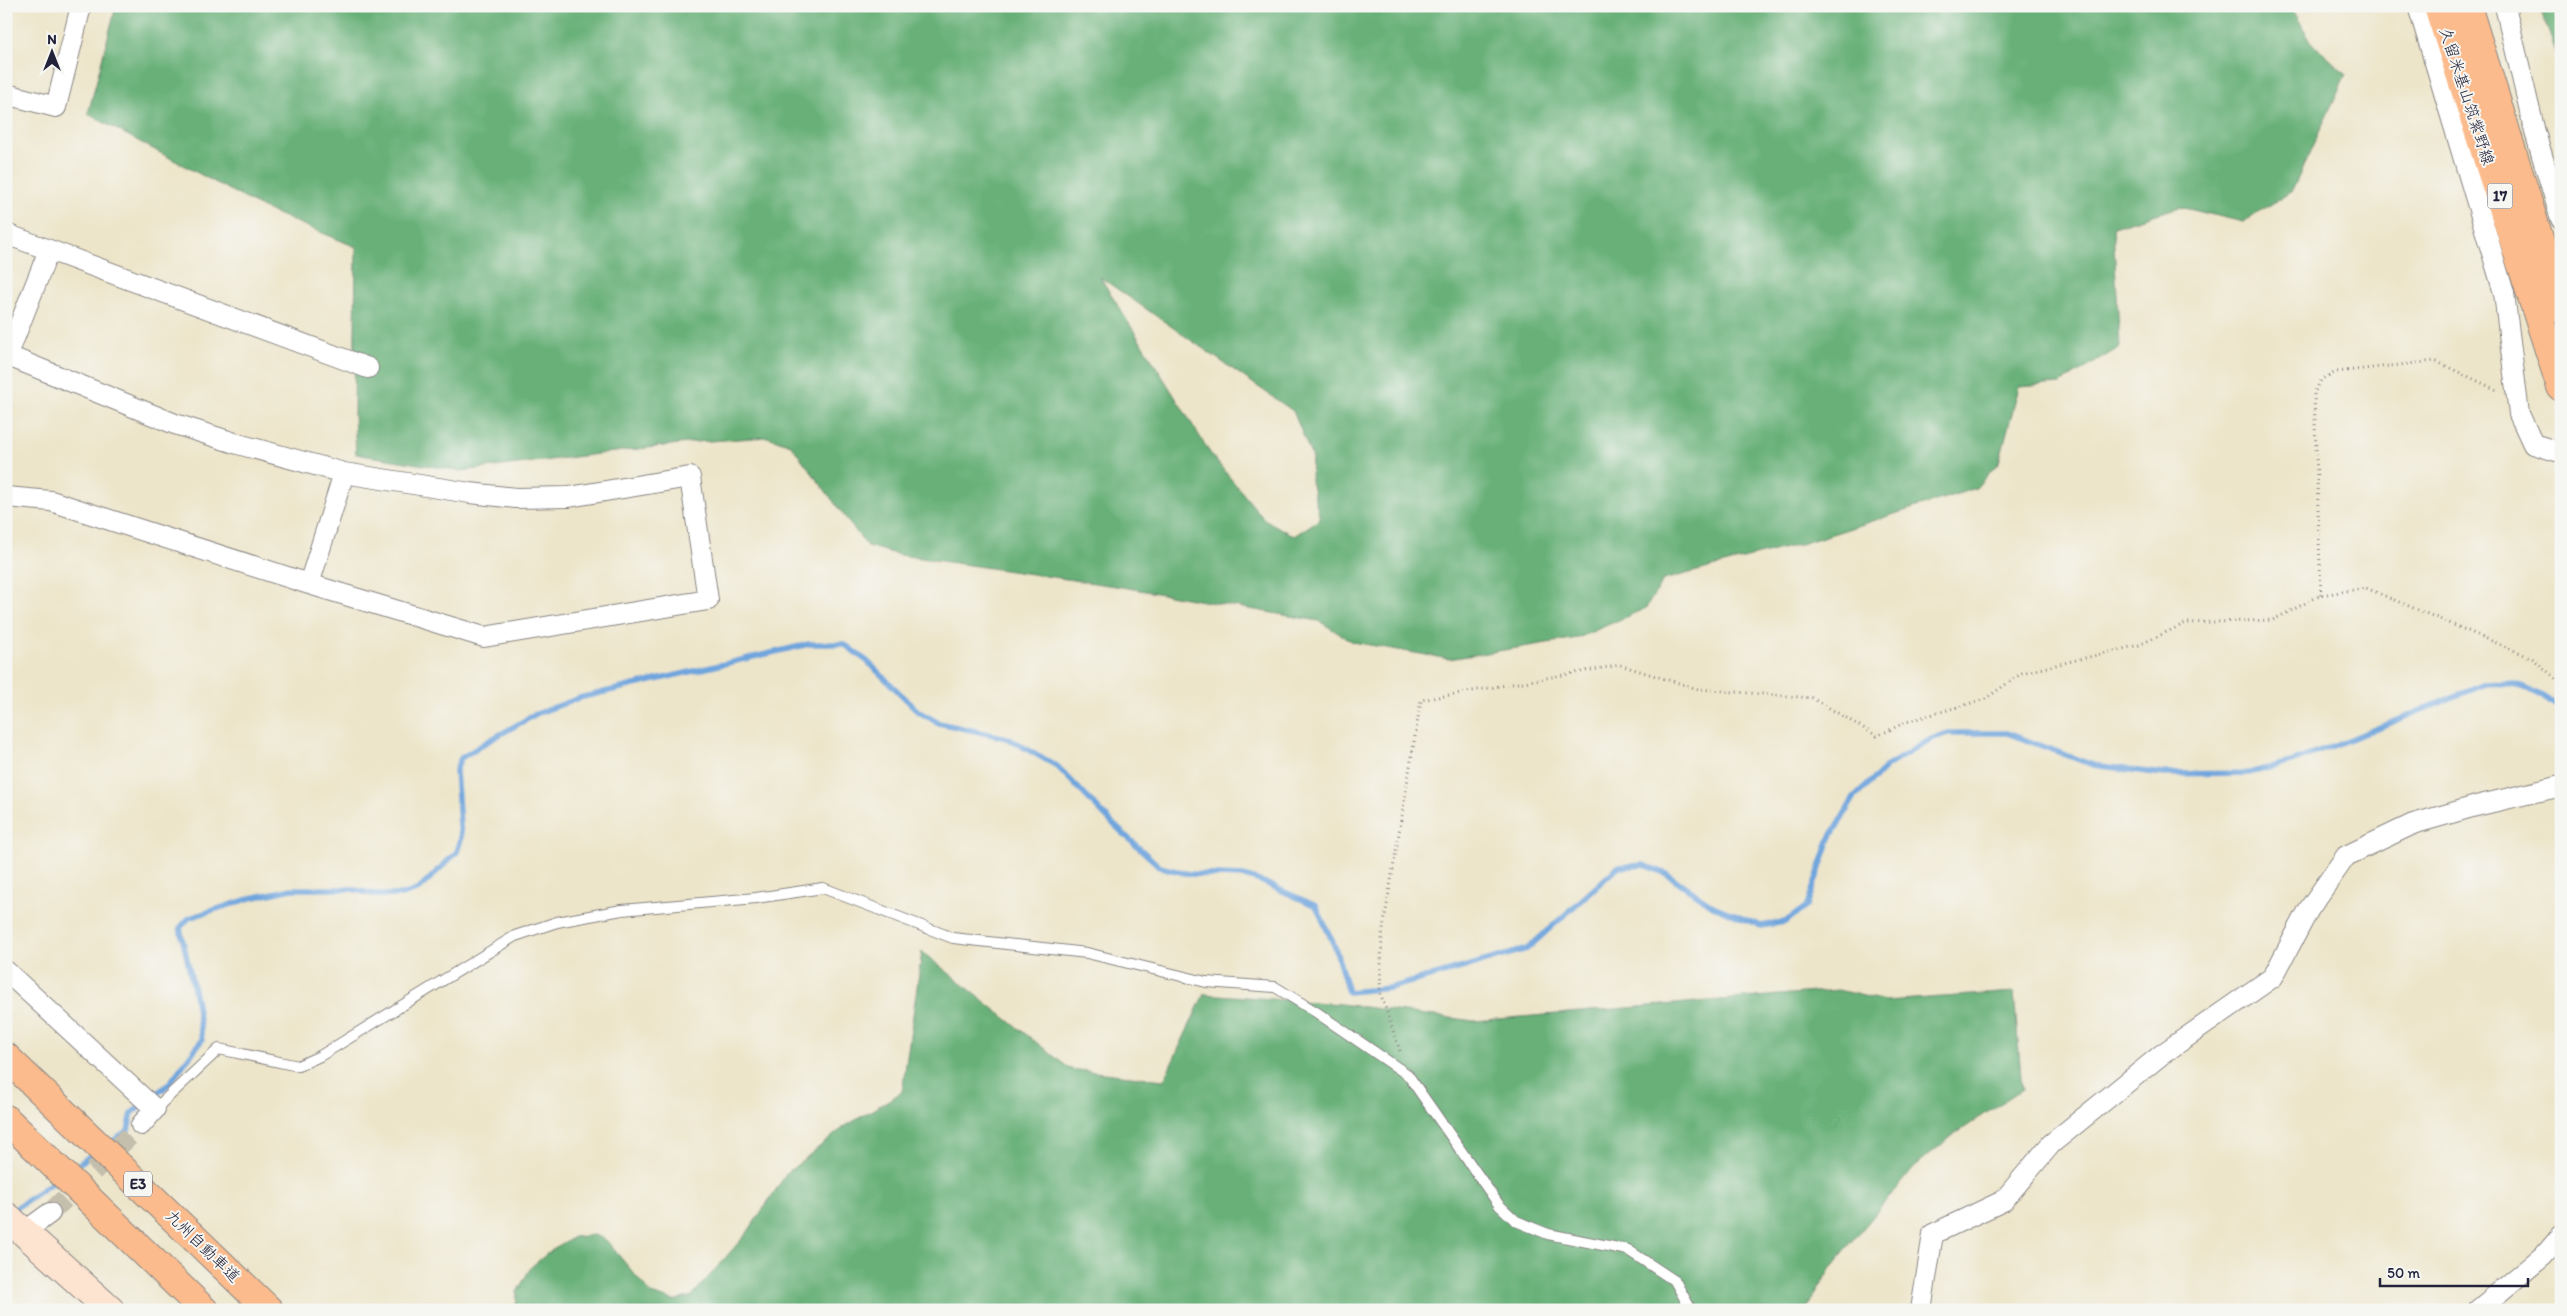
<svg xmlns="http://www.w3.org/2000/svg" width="2567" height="1316" font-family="Itim,'Klee One',sans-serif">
<rect width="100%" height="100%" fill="#f6f6f2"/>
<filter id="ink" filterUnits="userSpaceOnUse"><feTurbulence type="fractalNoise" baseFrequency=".02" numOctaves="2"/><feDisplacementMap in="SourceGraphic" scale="10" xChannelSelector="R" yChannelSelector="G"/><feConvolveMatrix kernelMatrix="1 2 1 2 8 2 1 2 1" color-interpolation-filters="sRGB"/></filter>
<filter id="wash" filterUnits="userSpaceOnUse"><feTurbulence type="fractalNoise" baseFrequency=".0096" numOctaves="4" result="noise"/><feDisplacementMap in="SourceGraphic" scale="20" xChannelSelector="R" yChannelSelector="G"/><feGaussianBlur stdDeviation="1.12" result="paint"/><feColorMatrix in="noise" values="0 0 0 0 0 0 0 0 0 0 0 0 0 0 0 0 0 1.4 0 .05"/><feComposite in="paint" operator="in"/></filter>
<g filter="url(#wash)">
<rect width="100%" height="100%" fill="#ede5c9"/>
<!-- forest -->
<path fill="#67b078" stroke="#44695a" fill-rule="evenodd" d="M116,6h2175l20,36 35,32 -54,117 -49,31 -63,-15 -67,20 7,120 -60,37 -41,3 -20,75 -23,26 -172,55 -141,37 -17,28 -68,30 -129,21 -96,-17 -34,-21 -197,-34 -222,-32 -33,-9 -76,-101 -23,-8 -73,5 -234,29 -105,-17 -2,-40 2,-167 -93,-39 -175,-94zM1100,277l193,134 19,46 -1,24 9,38 -26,17 -30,-17 -52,-63z
M2539,6h22v59z
M922,952l148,117 94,11 40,-86 137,10 133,17 364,-31 47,11 129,-9 8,97 -71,48 -37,30 -82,99 -26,44h-1290l1,-18 14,-25 23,-19 20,-11 20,-2 12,5 45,54 23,7 18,-5 55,-63 40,-60 57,-46 58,-35z"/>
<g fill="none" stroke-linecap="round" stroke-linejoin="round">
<!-- stream -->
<path stroke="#70a5dd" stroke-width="5.5" d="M108,1144l20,-13 4,-18 37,-29 33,-44 -6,-41 -16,-71 9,-10 62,-20 41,-9h59l27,6h24l17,-6 38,-37 4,-13 -5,-69 5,-12 24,-15 51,-29 43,-16 230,-54h35l23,17 52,51 20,11 68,15 50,28 55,57 48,44 29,7 55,2 19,6 53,24 19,41 13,45 42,-4 137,-39 91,-82 26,-2 23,9 46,32 48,20 24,-4 22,-16 23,-68 24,-40 33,-32 44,-27 17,-6h59l86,32 70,9 86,-1 42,-11 40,-15 154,-63c30,-3 54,6 76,26
M69,1171l25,-18
M12,1211l45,-32"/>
</g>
</g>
<g filter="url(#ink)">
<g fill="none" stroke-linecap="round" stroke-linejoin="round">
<!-- minor-tunnel -->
<path stroke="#c4bead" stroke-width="20" stroke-dasharray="20 10" stroke-linecap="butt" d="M50,1213l91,-88"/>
<!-- service casing -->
<g stroke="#888482" stroke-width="12">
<path id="service" d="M155,1109l64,-60 79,17 22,-10 195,-120 42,-14 65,-12 134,-12 67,-10 130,50 134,15 119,29 69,5 41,25 92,63 91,130 17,16 32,13 80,16 47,31 16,29"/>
</g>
<!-- minor casing -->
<g stroke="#888482" stroke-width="22">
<path id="minor" d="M2418,6l86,287 15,121 14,30 23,7
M2505,6l30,126 26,87
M6,94l50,13 25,-101
M6,234l362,134
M6,355l169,69 63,20 106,29 126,20 46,5 53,-1 121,-20 18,123 -224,37 -175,-53 -258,-83 -45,-4
M6,359l43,-109
M309,584l35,-111
M6,971l149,138 -14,16
M24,1232l26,-19
M1921,1310l12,-76 70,-33 48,-57 110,-89 112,-78 36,-68 37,-53 67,-32 63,-18 85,-20
M2478,1310l65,-54 18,-21"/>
</g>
<!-- secondary casing -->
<g stroke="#888482" stroke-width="30">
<path id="secondary" d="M6,1216l104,94"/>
</g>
<!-- primary casing -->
<g stroke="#888482" stroke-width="30">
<path id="primary" d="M2438,6l123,381
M2467,6l94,303"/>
</g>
<!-- motorway casing -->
<g stroke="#888482" stroke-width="30">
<path id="motorway" d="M6,1057l263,253
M6,1119l198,191"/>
</g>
<!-- path -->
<path stroke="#888482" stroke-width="3" stroke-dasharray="1 4" stroke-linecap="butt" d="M2321,595l-7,-202 8,-14 14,-7 99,-11 62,29
M1400,1051l-20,-59 2,-57 39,-235 199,-35 78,24 114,9 65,38 29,-14 79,-23 37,-26 117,-28 47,-22 87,-3 48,-25 45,-7 166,70 29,25"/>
<!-- service -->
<use href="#service" stroke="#fff" stroke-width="10"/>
<!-- minor -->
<use href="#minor" stroke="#fff" stroke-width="20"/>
<!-- secondary -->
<use href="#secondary" stroke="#fde4d1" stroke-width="28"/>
<!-- primary -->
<use href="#primary" stroke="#fbbb8c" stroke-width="28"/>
<!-- motorway -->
<use href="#motorway" stroke="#fbbb8c" stroke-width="28"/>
</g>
</g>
<g text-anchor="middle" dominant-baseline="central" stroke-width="4" stroke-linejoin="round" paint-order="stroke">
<!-- shield labels -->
<g fill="#f6f6f2" stroke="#626272" stroke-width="1">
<rect x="2487.5" y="183.5" width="25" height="25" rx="4"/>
<rect x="124" y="1171.5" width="28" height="25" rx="4"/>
</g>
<g font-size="15" font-weight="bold" fill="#22223b">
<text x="2500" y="196">17</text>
<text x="138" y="1184">E3</text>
</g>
<!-- street labels -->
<g font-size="16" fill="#22223b" stroke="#f6f6f2">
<text transform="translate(2467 96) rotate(72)">久留米基山筑紫野線</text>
<text transform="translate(203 1246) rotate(44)">九州自動車道</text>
</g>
</g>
<!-- margin -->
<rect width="2567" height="1316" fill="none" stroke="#f6f6f2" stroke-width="25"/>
<!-- north arrow -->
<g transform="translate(52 52)" stroke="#f6f6f2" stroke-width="4" paint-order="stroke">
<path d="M0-4L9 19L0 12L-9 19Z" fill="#22223b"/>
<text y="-8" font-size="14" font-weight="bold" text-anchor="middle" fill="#22223b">N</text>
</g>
<!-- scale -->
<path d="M2380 1278v8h148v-8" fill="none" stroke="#22223b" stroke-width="2.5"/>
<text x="2387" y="1278" font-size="15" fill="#22223b" stroke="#f6f6f2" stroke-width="4" paint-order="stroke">50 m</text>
</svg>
